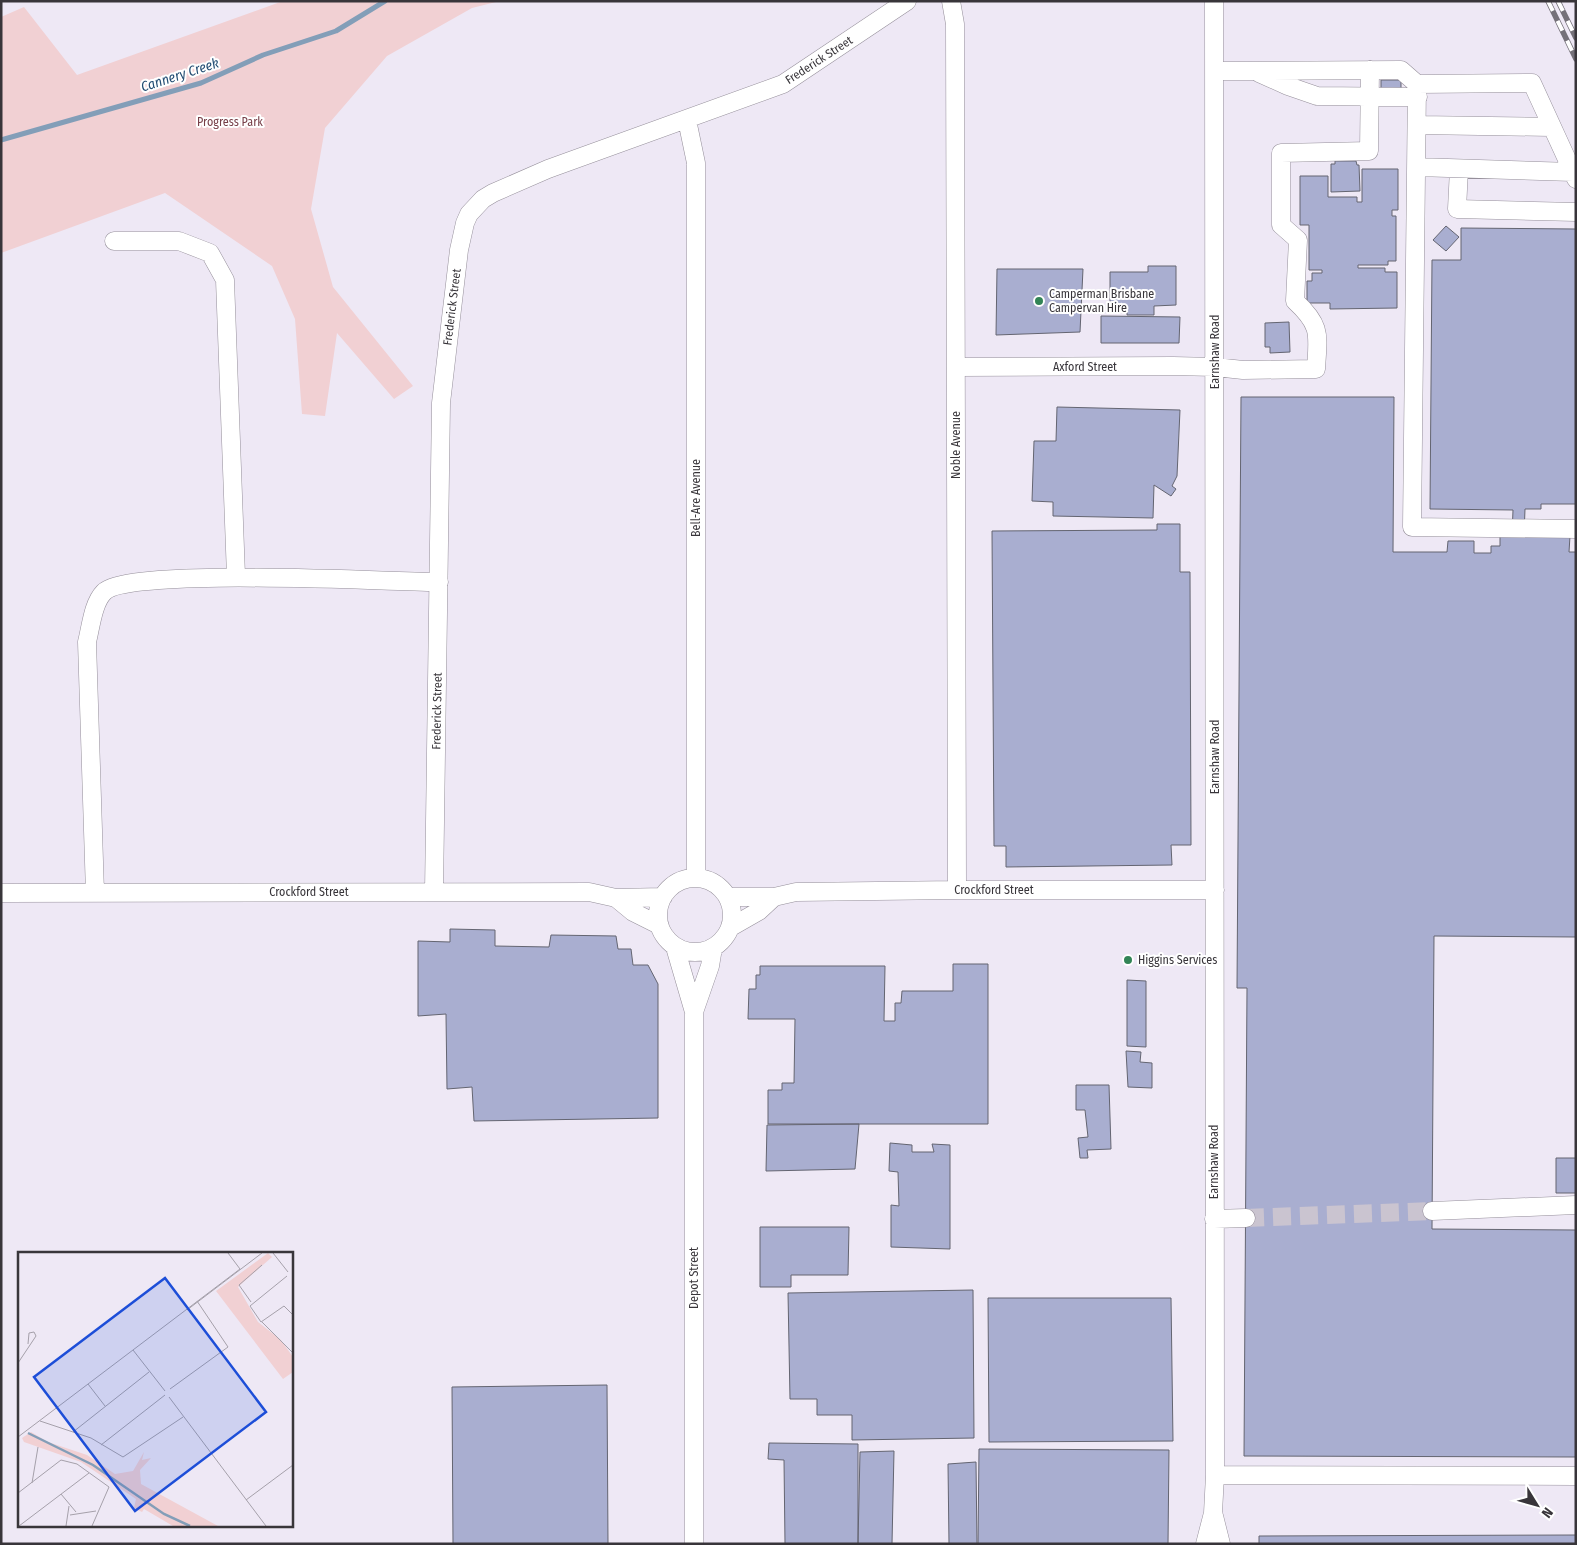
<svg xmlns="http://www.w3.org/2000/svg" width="1577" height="1545" font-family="'Fira Sans Condensed',sans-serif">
<rect width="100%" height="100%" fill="#eee8f5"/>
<!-- green -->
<path fill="#f1d0d3" d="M283,1h217l-28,7 -85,48 -62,72 -14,81 22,78 80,99 -19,13 -57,-66 -12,83 -23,-2 -7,-95 -23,-53 -107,-73 -164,60v-236l23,-10 53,68z"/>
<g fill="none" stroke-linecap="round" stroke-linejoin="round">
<!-- stream -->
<path stroke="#839eb8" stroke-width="5" d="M1,140l200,-57 62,-28 73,-24 49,-30"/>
</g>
<!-- building -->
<path fill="#a9aed0" stroke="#646571" d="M1381,80h20v9l-20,1z
M1335,161h21l1,4h2l1,26 -29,1v-28h4z
M1362,169h36v41h-6v6h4v45h-8v4h-30v3h27v4h12v36l-67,1v-6h-23v-22h5v-8h10v-3h-13v-45h-9v-49h28v21h29v5h5z
M1446,226l13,11 -13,14 -13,-11z
M1461,228l115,1v275h-35v5h-16l-1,27h-12l1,-26 -83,-1 2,-249h29z
M1148,266h28v39l-22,1v9h-27v-9h-17v-34h38z
M997,269h86l-3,63 -84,3z
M1101,316l79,1 -1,26h-78z
M1289,322l1,30 -20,1v-6h-5v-24z
M1241,397h153l-1,155h54l1,-11h26v12h17v-7h9v-10h70l-1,16h7v385l-142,-1 -2,293 144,1v227l-332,-1 3,-468h-10z
M1057,407l123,3 -3,66 -5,10 4,3 -5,7 -17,-11 -1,33 -100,-2v-14l-21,-1 2,-60h22z
M1157,524h23v48h10l1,273h-20l1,20 -166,2v-21h-12l-2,-315 165,-1z
M450,929l45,1v16l54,1 2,-12 65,1 2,13h13l2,16h15l10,19v134l-184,3 -2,-34 -25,2 -1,-75 -28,2v-75l32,1z
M953,964h35v160h-220v-34h14v-7h12l1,-64h-47l1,-30h7v-14h4v-9h125l-1,55h11v-18h6l1,-12h51z
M1127,980l19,1v66l-19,-1z
M1126,1051l15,1 -1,10 12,1v25l-24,-1z
M1076,1085h33l2,64 -24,1 1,8h-8l-2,-20 10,-1 -3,-27h-9z
M859,1124l-4,45 -89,2 1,-46z
M890,1143l22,2v7h22l-2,-8 18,1v104l-59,-2v-42l8,1 -1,-34 -9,-1z
M1556,1158h20v35h-20z
M760,1227h89l-1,48h-57v12h-31z
M973,1290l1,148 -122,2v-25h-35v-16h-27l-2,-106z
M988,1298h183l2,143 -184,1z
M607,1385l1,159h-155l-1,-157z
M769,1443l89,1v100h-73l-1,-84 -16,-1z
M979,1449l190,1 -1,94h-190z
M894,1451l-2,93h-34l2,-92z
M976,1462l1,82h-28l-1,-80z
M1576,1535v9h-317v-8z"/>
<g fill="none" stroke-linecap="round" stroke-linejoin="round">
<!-- minor-tunnel -->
<path stroke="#cac4d0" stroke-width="18" stroke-dasharray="18 9" stroke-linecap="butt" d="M1246,1218l186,-7"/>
<!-- minor casing -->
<g stroke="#958f9a" stroke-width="19">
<path id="minor" d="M951,1l4,23 2,866
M1214,71l187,-1 16,14 -5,443 164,2
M1259,73l29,13 29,10 101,1
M1417,84l115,-1 44,96
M687,120l9,43v715
M1418,125l133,2
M1417,167l156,5
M1459,169l-2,40 119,3
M114,241h65l31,12 15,27 11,296
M956,367l217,-1 42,1 28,3 73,-1c2,-34 6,-43 -21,-68l3,-61 -17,-15v-72l88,-2 1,-81
M658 915a37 37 0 1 1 74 0a37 37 0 1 1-74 0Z
M434,892l7,-489 18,-153 6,-27 4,-9 14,-15 10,-6 55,-24 235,-85 124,-83
M1,893l588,-1 27,6 47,-1
M95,893l-8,-251c4,-16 6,-39 17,-50 24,-25 287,-10 335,-10
M728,897h46l22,-5 161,-2h258
M616,898l17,14 26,13
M731,927l28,-16 15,-14
M675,947l19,65v532
M694,1012l16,-46 3,-18
M1432,1211l144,-6
M1214,1219l32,-1
M1215,1475l361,1
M1214,1516l7,28
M1205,1544l8,-31 2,-38 -1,-1474"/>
</g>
<!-- minor -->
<use href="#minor" stroke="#fff" stroke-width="18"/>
<!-- rail casing -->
<g stroke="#757179" stroke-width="5.5">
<path id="rail" d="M1548,1l28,58
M1558,1l18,37"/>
</g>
<!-- rail -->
<use href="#rail" stroke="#fff" stroke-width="4" stroke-dasharray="11" stroke-linecap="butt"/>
</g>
<!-- markers -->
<g fill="#328456" stroke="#fff" stroke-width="2">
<circle cx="1039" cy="301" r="5"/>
<circle cx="1128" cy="960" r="5"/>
</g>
<g text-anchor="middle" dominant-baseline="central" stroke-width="4" stroke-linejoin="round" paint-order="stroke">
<!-- street labels -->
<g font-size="12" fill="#38353a" stroke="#fff">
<text transform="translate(819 60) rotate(-33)">Frederick Street</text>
<text transform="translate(452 307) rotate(-83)">Frederick Street</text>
<text transform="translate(1215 352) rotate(-90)">Earnshaw Road</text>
<text x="1085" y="367">Axford Street</text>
<text transform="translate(956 445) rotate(-90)">Noble Avenue</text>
<text transform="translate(696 498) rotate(-90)">Bell-Are Avenue</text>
<text transform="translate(437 711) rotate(-89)">Frederick Street</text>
<text transform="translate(1215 757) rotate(-90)">Earnshaw Road</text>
<text x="994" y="890">Crockford Street</text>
<text x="309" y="892">Crockford Street</text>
<text transform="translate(1214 1162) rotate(-90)">Earnshaw Road</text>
<text transform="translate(694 1278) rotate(-90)">Depot Street</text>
</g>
<!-- park labels -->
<g font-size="12" fill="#763e47" stroke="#fff">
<text x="230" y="122">Progress Park</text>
</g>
<!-- poi labels -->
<g font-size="12" fill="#38353a" stroke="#fff" text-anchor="start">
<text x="1049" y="294">Camperman Brisbane<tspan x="1049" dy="14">Campervan Hire</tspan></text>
<text x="1138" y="960">Higgins Services</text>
</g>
<!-- water labels -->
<g font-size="14" font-style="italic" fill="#234d73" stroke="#fff">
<text transform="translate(180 75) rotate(-18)">Cannery Creek</text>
</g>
</g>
<!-- overview -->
<g transform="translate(18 1252)">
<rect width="275" height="275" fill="#eee8f5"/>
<path d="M250,1l4,4 -34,30 20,35 23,18 12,17v15l-10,7 -67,-88zM13,180l17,10 39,13 28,19 18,-3 11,-19 -2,8 9,-2 -11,12 1,14 77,42h-45l-29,-17 -2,3 -8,-4 2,-9 -55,-37 -57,-20 -2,-4z" fill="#f1d0d3"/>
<path fill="none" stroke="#839eb8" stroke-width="2.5" d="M10,181l65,32 71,49 26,12"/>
<path fill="none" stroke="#a5a0aa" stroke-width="1" d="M210,1l12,16M255,1l15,19M269,24l-37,30 11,16 23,-16 9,9M233,50l-12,-17 23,-20M169,58l75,-57M244,70l31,31M115,98l32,41M0,111l18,-27 -2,-4 -5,1 -1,11M70,132l17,22M152,137l58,-42 -31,-46M151,145l97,129M22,169l51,17 32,19 60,-40M55,180l76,-60M0,185l222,-168M83,193l64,-50M14,231l6,-36M0,241l43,-33 16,4 32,23 -17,39M43,242l15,18M228,248l47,-35M52,263l26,-4M1,274l70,-53M48,274l3,-20"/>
<path fill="#1d4ed8" fill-opacity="0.15" stroke="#1d4ed8" stroke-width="2.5" d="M147,26l101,134 -131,99 -101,-134z"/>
<rect width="275" height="275" fill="none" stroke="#38353a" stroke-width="2.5"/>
</g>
<!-- border -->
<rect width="1577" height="1545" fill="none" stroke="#38353a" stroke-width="5"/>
<!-- north arrow -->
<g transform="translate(1537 1505) rotate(127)" stroke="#ffffff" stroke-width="4" paint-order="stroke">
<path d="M0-4L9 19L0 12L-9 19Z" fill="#38353a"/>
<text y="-8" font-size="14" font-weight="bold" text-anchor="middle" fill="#38353a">N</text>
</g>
</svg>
